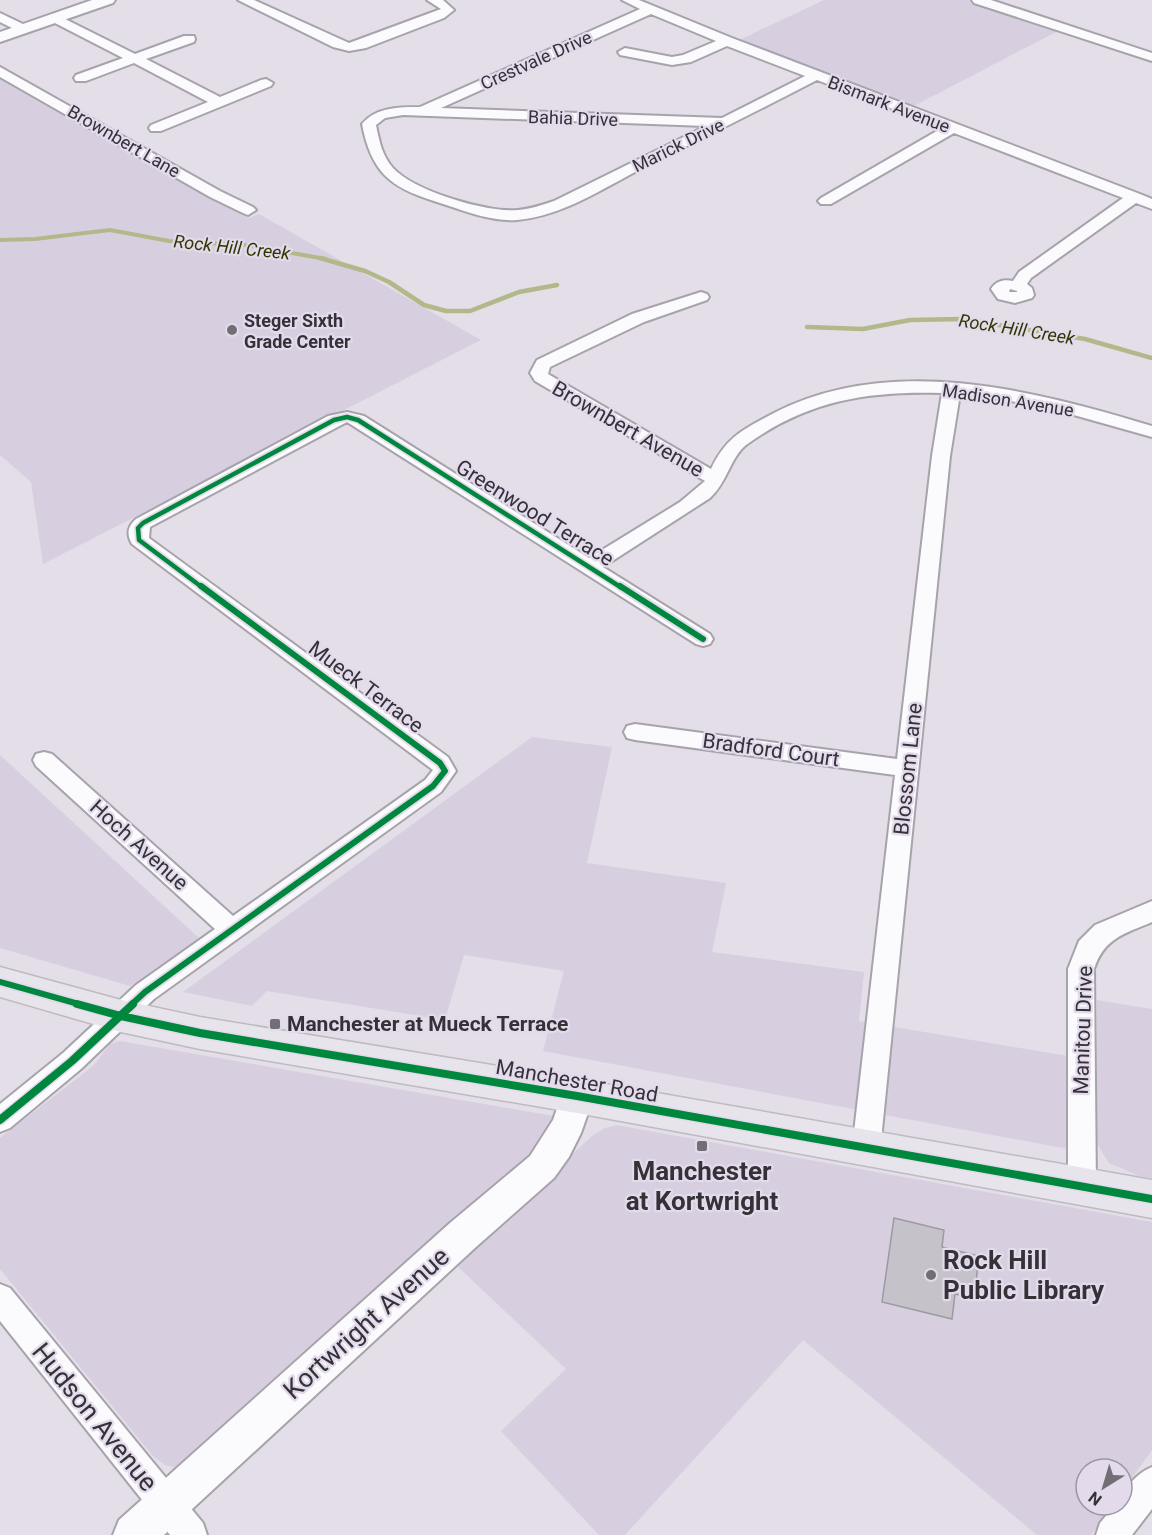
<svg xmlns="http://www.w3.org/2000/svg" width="1152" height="1535" font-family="Roboto,sans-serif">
<rect width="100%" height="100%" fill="#e3dee8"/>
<!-- built -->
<path fill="#d7cfe0" d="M824,0h144l90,31 -148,77 -171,-68z
M0,78l249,140 10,-4 222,126 -438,224 -12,-82 -31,-27z
M532,737l80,10 -25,116 139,20 -14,69 152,20 -5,49 209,35v93l-525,-98 21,-80 -100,-16 -19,65 -178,-29 -15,15 -69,-14z
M0,755l199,183 -69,48 -130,-38z
M1097,1000l55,9v169l-13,-2 -30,-13 -12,-19z
M120,1041l434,75 8,6 -5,9 -363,330 -16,7 -13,-3 -12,-9 -153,-187v-131l93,-72 17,-22z
M617,1125l535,97v228l-30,42v-23h-36v36h27l-22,30h-54l-234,-195 -178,195h-26l-98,-104 65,-62 -112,-106 138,-127 13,-8z"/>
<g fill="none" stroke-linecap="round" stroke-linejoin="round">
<!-- stream-far1 -->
<path stroke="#b3b88a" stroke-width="4" d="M0,240l35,-1 75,-9 59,11 77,4 80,14"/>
<!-- stream -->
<path stroke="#b3b88a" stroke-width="4.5" d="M320,258l45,13 24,11 35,23 22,6h24l49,-19 38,-7
M807,327l56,2 47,-9 52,-1 123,20 67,19"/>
</g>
<!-- building -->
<path fill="#c6c2ca" stroke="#9d99a0" stroke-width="1.5" d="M894,1218l50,12 -2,17 37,9 -5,42 -19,-4 -3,25 -70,-17z"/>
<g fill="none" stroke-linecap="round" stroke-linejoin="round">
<!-- minor casing -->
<g stroke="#a7a3ab" stroke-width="4">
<path id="minor" d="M238,0h16l95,43 92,-34 -14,-9h16l11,10 -10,8 -78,30 -17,3 -16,-4z
M622,0h17l93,38 408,156 12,5v10l-16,-6 -105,75 -4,6 5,4 2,7 -2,3 -17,5 -17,-4 -7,-10c5,-8 13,-10 22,-8l6,-9 104,-74 -169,-65 -123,71h-10l-3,-3 3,-3 121,-70 -125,-48c-58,30 -116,59 -174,88 -40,20 -80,48 -126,52 -28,2 -57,-11 -83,-19 -45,-14 -63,-30 -72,-77 14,-17 37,-17 58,-17l220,-98zM651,14l65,27 -33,14 -11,2 -47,-9 -7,4 2,3 52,10 19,-3 36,-16 78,30 -83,42 -281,-10zM403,115l303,11 -152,75c-12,4 -23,8 -36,9 -31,3 -104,-19 -125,-42 -11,-12 -14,-28 -17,-43l9,-7zM1010,289l7,2v1h-8z
M972,0h19l161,53v8l-178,-58z
M0,13l27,13 1,3 -6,4 -22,-11z
M55,14l80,40 49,-18h10l1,3 -1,3 -48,17 74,38 41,-17 5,-1 7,4 -2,3 -110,45h-10l-2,-3 2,-3 57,-23 -74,-39 -48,18h-10l-2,-3 2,-3 47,-17 -72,-37 -2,-3z
M0,67l220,124 33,16 3,3 -8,5 -5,-2 -33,-16 -210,-120z
M701,292l6,2 2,3 -2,3 -63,22 -94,45 -2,7 163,95c15,-32 33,-40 63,-56 117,-60 259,-23 378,13v11l-96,-27 -50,-10 -46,-6 -10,62 -70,694 -4,9 -10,3 -10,-3 -4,-9 43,-375 -260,-35 -8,-2 -3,-6 3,-6 8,-2 262,35 35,-303 10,-63c-74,-2 -134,7 -196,52 -16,13 -18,36 -36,53l-107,69 107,67 3,5 -3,5 -7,2 -7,-2 -349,-222 -197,105 -1,11 299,219 8,14 -15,21 -287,207 -73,70 -71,59 -10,4v-28l63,-51 73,-68 79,-56 -179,-163 -3,-6 3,-6 8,-2 8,2 181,162 192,-136 8,-10 -301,-226c-6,-10 -4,-18 4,-25l192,-103 19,-4 17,4 225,142 91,-56 25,-21 -170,-100 -5,-8 7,-13 95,-46z
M1152,901v21c-28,12 -48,16 -58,47l2,219 -4,9 -10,4 -10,-4 -4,-9v-219l11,-28 16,-16z
M0,1284l10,4 193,235 4,12h-37l-170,-214z
M1152,1467v42l-20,26h-36l4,-12 15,-18h7c0,-16 15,-32 30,-38z"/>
</g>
<!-- tertiary casing -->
<g stroke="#a7a3ab" stroke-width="4">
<path id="tertiary" d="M92,0h23l-2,3 -113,39v-10z
M577,1081l12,5 5,10 -13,37 -12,24 -15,21 -78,69 -312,288h-51l6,-15 331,-297 80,-67 23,-36 12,-34z"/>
</g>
<!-- primary casing -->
<g stroke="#bdbbc0" stroke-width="3">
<path id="primary" d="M0,967l121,33 79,17 377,62 575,101v38l-575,-105 -377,-64 -79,-17 -121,-35z"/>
</g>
<!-- minor -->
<use href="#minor" fill="#fbfafc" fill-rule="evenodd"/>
<!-- tertiary -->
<use href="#tertiary" fill="#fbfafc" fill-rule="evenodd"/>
<!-- primary -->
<use href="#primary" fill="#e7e4eb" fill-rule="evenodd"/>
<!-- cycleway-far2 casing -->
<g stroke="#e3daec" stroke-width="8">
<path id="cycleway-far2" d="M203,588l-64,-48 -1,-12 5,-5 191,-103 13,-3 11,3 264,168"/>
</g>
<!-- cycleway-far1 casing -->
<g stroke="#e3daec" stroke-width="10">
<path id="cycleway-far1" d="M620,586l83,53
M0,982l82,23
M131,1005l14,-13 288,-206 12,-15 -5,-8 -239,-177"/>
</g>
<!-- cycleway casing -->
<g stroke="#e3daec" stroke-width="11">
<path id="cycleway" d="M77,1004l44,12 79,17 377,63 575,103
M0,1120l72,-59 61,-57"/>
</g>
<!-- cycleway-far2 -->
<use href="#cycleway-far2" stroke="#00873e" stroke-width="4.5"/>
<!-- cycleway-far1 -->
<use href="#cycleway-far1" stroke="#00873e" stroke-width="6"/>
<!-- cycleway -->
<use href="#cycleway" stroke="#00873e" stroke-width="8"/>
</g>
<!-- markers -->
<g fill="#716e75" stroke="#e3daec" stroke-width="2">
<circle cx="232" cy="330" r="6"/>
<rect x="269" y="1018" width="12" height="12" rx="3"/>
<rect x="696" y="1140" width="12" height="12" rx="3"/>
<circle cx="931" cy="1275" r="6"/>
</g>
<g text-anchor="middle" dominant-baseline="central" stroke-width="4.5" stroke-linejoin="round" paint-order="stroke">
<!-- far-street labels -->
<g font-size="18" fill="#343137" stroke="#e3daec">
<text transform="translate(536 60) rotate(-24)">Crestvale Drive</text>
<text transform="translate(889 104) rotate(21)">Bismark Avenue</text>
<text transform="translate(573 118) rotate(2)">Bahia Drive</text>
<text transform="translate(124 141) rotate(30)">Brownbert Lane</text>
<text transform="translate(678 145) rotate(-26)">Marick Drive</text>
<text transform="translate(1008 400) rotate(9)">Madison Avenue</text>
</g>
<!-- far-water labels -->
<g font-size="18" font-style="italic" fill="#323600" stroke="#e3daec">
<text transform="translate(232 247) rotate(6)">Rock Hill Creek</text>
<text transform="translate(1017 329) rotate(9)">Rock Hill Creek</text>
</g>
<!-- far-poi labels -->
<g font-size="18" font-weight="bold" fill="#343137" stroke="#e3daec" text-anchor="start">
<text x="244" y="320">Steger Sixth<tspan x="244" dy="21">Grade Center</tspan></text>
</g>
<!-- street labels -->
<g font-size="21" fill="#343137" stroke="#e3daec">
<text transform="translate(628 429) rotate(30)">Brownbert Avenue</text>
<text transform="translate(535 513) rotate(32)">Greenwood Terrace</text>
<text transform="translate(366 687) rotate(37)">Mueck Terrace</text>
<text transform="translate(771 750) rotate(8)">Bradford Court</text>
<text transform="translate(908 769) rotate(-84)">Blossom Lane</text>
<text transform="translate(139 845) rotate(42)">Hoch Avenue</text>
<text transform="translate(1083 1030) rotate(-88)">Manitou Drive</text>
<text transform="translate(577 1081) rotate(10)">Manchester Road</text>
</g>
<!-- poi labels -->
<g font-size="21" font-weight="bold" fill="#343137" stroke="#e3daec" text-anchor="start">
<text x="287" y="1024">Manchester at Mueck Terrace</text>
</g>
<!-- near-poi labels -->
<g font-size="26" font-weight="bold" fill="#343137" stroke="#e3daec">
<text x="702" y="1171">Manchester<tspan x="702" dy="30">at Kortwright</tspan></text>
<text x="943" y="1260" text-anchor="start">Rock Hill<tspan x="943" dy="30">Public Library</tspan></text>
</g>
<!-- near-street labels -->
<g font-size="26" fill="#343137" stroke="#e3daec">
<text transform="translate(366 1323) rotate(-42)">Kortwright Avenue</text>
<text transform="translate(95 1417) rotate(51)">Hudson Avenue</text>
</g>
</g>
<!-- north arrow -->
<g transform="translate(1104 1487) rotate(217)"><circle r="28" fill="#e3daec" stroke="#9d96a4" stroke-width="1.5"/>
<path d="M0-4.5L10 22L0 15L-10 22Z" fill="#716e75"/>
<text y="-9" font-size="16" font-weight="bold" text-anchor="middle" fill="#343137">N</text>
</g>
</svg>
